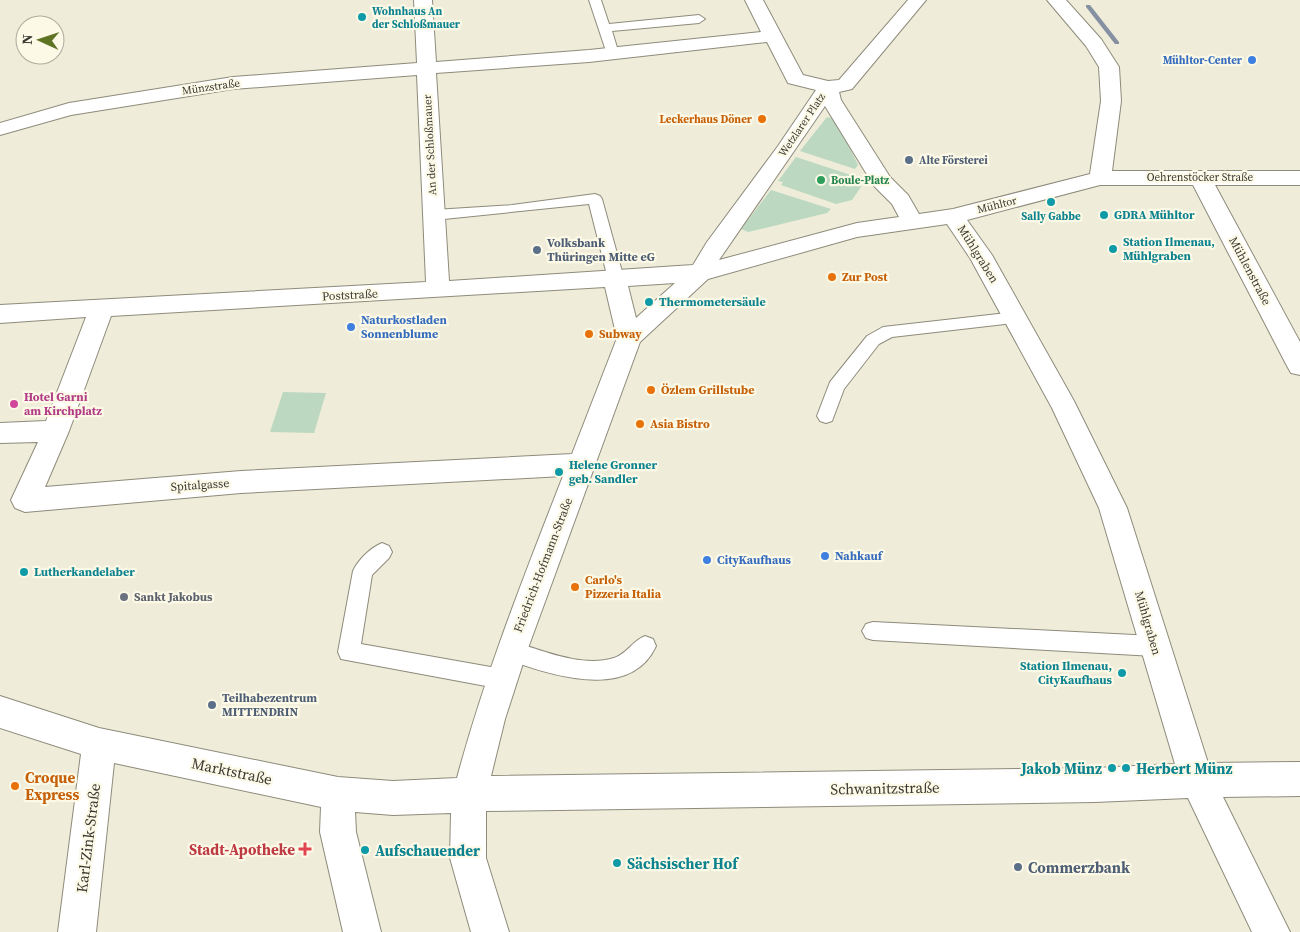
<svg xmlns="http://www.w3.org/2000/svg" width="1300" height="932" font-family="'Source Serif 4',serif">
<rect width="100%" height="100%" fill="#efecda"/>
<!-- green -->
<path fill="#bcd8c0" d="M827,117l9,2 22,46 -3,4 -55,-18z
M796,157l58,19 7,11 -9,13 -16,4 -55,-19 2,-3 -5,-1z
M771,190l60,19 -4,4 -79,19 -7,-3z
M283,392l43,1 -12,40 -44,-1z"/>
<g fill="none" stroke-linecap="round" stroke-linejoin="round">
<!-- stream -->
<path fill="#8590a2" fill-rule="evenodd" d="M1086,5h4l29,37v2h-4l-29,-37z"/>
<!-- lane casing -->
<g stroke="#8e8b7b" stroke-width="2">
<path id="lane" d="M589,0h12l8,24 90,-9 6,4 -6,4 -87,8 7,23 -6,4 -6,-4z
M595,194l5,2 2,3 22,80 -2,4 -6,1 -6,-1 -2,-4 -19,-75 -155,16 -5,-2 -3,-3 3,-3 5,-2 78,-5z
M1016,312l6,2 2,4 -2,4 -130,15 -13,7 -35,45 -12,32 -6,2 -6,-2 -3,-5 13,-34 37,-46 16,-9z
M382,543l7,3 3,6 -3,6 -17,17 -11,69 141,25 8,3 3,7 -3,7 -8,3 -161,-30 -3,-7 15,-81c5,-11 17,-23 29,-28z
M873,622l281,14 8,3 3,7 -3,7 -8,3 -281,-16 -7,-2 -4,-7 4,-7z
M645,636l8,3 3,7c-26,57 -109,28 -153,12l-3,-7 3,-7 8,-3c31,9 70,27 103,17 13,-4 18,-17 31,-22z"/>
</g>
<!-- street casing -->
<g stroke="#8e8b7b" stroke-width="2">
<path id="street" d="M414,0h18l4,62 153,-12 172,-18 -16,-32h18l40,75 25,6 11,-1 69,-80h18l-74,89 -13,3 2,8 49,77 18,18 11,19 34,-5 137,-35 11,-73 -2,-34 -13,-21 -39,-46h19l35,39 18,28 2,34 -9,70h188v14h-85l85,157v33l-9,-2 -4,-7 -94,-181h-93l-133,35 25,35 82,146 53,107 81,255 92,-1v34l-77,1 67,135h-38l-64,-134 -93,4 -609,9v47l23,74h-38l-21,-74 1,-45 -58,2 -38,-3 1,20 25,100h-38l-23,-100 1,-25 -207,-44 -18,169h-38l23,-178 -81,-26v-32l99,32 239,49 55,4 64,-3c28,-104 67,-202 106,-302l-322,17 -216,19 -10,-4 -4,-8 27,-58 -38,1v-20l46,-2 40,-104 -86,6v-18l426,-23 -9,-207 -184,14 -162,26 -71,20v-12l69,-20 164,-26 184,-14zM767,42l21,41 28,7 -38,56 -71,96 -14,23 -244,16 -13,-208 153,-11zM825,106l49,80 18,18 7,13 -42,6 -138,37zM947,224l23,34 82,150 47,100 76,256 -80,4 -604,8 14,-57 22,-68 113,-309 68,-63 149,-42zM675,283l-39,35 -8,-32zM605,287l12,51 -45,116 -331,17 -196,16 24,-56 42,-115z"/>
</g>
<!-- lane -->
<use href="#lane" fill="#fff" fill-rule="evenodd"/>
<!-- street -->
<use href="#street" fill="#fff" fill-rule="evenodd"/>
</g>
<!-- markers -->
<g fill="#0f9aa8" stroke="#fcf9e7" stroke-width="2">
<circle cx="362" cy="17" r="5"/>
<circle cx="1051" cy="202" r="5"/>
<circle cx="1104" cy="215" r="5"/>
<circle cx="1113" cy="249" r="5"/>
<circle cx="649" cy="302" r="5"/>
<circle cx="559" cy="472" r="5"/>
<circle cx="24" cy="572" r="5"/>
<circle cx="1122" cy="673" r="5"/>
<circle cx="1112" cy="768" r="5"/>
<circle cx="1126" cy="768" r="5"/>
<circle cx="365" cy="850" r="5"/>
<circle cx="617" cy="863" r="5"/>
</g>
<g fill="#3f7fe0" stroke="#fcf9e7" stroke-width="2">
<circle cx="1252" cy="60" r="5"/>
<circle cx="351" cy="327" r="5"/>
<circle cx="825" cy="556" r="5"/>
<circle cx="707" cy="560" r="5"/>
</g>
<g fill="#e8710a" stroke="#fcf9e7" stroke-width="2">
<circle cx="762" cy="119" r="5"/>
<circle cx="832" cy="277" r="5"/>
<circle cx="589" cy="334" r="5"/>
<circle cx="651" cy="390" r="5"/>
<circle cx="640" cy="424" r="5"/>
<circle cx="575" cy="587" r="5"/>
<circle cx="15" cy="786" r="5"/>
</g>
<g fill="#5c6f8a" stroke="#fcf9e7" stroke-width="2">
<circle cx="909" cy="160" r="5"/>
<circle cx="537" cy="250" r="5"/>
<circle cx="212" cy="705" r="5"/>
<circle cx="1018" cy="867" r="5"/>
</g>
<circle fill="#2e9e5b" stroke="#fcf9e7" stroke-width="2" cx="821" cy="180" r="5"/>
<circle fill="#d1479c" stroke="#fcf9e7" stroke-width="2" cx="14" cy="404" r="5"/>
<circle fill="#6b7280" stroke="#fcf9e7" stroke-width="2" cx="124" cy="597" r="5"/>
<path fill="#e0444e" stroke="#fcf9e7" stroke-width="2" d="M302.5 841.5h5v5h5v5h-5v5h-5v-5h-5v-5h5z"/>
<g text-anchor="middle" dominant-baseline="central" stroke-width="4.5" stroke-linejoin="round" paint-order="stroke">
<!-- far-culture labels -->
<g font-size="11" font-weight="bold" fill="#0d838f" stroke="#fcf9e7" text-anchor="start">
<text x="372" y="11">Wohnhaus An<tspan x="372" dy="13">der Schloßmauer</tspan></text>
<text x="1051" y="216" text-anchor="middle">Sally Gabbe</text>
</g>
<!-- far-shop labels -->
<g font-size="11" font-weight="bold" fill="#366cbe" stroke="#fcf9e7" text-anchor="end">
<text x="1242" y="60">Mühltor-Center</text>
</g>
<!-- far-street labels -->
<g font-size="11" fill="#3a3932" stroke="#fcf9e7">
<text transform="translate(211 87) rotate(-8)">Münzstraße</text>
<text transform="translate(802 125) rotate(-56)">Wetzlarer Platz</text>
<text transform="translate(430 145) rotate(-93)">An der Schloßmauer</text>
<text x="1200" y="177">Oehrenstöcker Straße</text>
<text transform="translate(997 205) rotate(-14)">Mühltor</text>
</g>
<!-- far-food labels -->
<g font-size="11" font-weight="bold" fill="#c56008" stroke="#fcf9e7" text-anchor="end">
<text x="752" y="119">Leckerhaus Döner</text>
</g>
<!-- far-service labels -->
<g font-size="11" font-weight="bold" fill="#4e5e75" stroke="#fcf9e7" text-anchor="start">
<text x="919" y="160">Alte Försterei</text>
</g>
<!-- far-leisure labels -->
<g font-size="11" font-weight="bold" fill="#27864d" stroke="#fcf9e7" text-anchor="start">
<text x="831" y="180">Boule-Platz</text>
</g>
<!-- culture labels -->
<g font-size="12" font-weight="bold" fill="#0d838f" stroke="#fcf9e7" text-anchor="start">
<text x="1114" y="215">GDRA Mühltor</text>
<text x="1123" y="242">Station Ilmenau,<tspan x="1123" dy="14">Mühlgraben</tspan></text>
<text x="659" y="302">Thermometersäule</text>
<text x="569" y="465">Helene Gronner<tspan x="569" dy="14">geb. Sandler</tspan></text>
<text x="34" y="572">Lutherkandelaber</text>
<text x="1112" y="666" text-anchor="end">Station Ilmenau,<tspan x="1112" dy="14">CityKaufhaus</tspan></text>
</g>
<!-- service labels -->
<g font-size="12" font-weight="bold" fill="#4e5e75" stroke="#fcf9e7" text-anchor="start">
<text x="547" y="243">Volksbank<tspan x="547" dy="14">Thüringen Mitte eG</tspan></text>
<text x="222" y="698">Teilhabezentrum<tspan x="222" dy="14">MITTENDRIN</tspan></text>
</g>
<!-- street labels -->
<g font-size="12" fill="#3a3932" stroke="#fcf9e7">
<text transform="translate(978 254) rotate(58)">Mühlgraben</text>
<text transform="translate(1250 271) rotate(62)">Mühlenstraße</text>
<text transform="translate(350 295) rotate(-3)">Poststraße</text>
<text transform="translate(200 485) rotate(-4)">Spitalgasse</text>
<text transform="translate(543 565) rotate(-69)">Friedrich-Hofmann-Straße</text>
<text transform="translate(1148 623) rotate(74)">Mühlgraben</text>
</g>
<!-- food labels -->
<g font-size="12" font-weight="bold" fill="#c56008" stroke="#fcf9e7" text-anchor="start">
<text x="842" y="277">Zur Post</text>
<text x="599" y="334">Subway</text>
<text x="661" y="390">Özlem Grillstube</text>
<text x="650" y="424">Asia Bistro</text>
<text x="585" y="580">Carlo's<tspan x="585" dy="14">Pizzeria Italia</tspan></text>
</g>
<!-- shop labels -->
<g font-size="12" font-weight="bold" fill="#366cbe" stroke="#fcf9e7" text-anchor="start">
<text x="361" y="320">Naturkostladen<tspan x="361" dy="14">Sonnenblume</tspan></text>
<text x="835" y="556">Nahkauf</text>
<text x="717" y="560">CityKaufhaus</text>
</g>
<!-- hotel labels -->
<g font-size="12" font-weight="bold" fill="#b23c85" stroke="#fcf9e7" text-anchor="start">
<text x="24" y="397">Hotel Garni<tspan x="24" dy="14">am Kirchplatz</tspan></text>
</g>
<!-- worship labels -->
<g font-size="12" font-weight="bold" fill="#5b616d" stroke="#fcf9e7" text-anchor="start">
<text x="134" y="597">Sankt Jakobus</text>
</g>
<!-- near-culture labels -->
<g font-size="15" font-weight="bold" fill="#0d838f" stroke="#fcf9e7" text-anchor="start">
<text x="1102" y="768" text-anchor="end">Jakob Münz</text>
<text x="1136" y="768">Herbert Münz</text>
<text x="375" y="850">Aufschauender</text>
<text x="627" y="863">Sächsischer Hof</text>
</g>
<!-- near-street labels -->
<g font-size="15" fill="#3a3932" stroke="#fcf9e7">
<text transform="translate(232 771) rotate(12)">Marktstraße</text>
<text transform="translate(885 788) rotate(-1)">Schwanitzstraße</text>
<text transform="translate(88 838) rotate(-83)">Karl-Zink-Straße</text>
</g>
<!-- near-food labels -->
<g font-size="15" font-weight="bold" fill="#c56008" stroke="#fcf9e7" text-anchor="start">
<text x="25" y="777">Croque<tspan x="25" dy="17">Express</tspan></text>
</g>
<!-- near-health labels -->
<g font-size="15" font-weight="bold" fill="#be3a42" stroke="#fcf9e7" text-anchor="end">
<text x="295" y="849">Stadt-Apotheke</text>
</g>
<!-- near-service labels -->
<g font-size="15" font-weight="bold" fill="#4e5e75" stroke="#fcf9e7" text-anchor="start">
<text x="1028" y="867">Commerzbank</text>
</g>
</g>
<!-- north arrow -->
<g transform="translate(40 40) rotate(273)"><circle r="24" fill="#fcf9e7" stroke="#aeac9f"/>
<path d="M0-4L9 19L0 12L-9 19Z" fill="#5f7423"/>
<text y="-8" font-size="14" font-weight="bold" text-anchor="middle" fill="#3a3932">N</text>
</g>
</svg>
